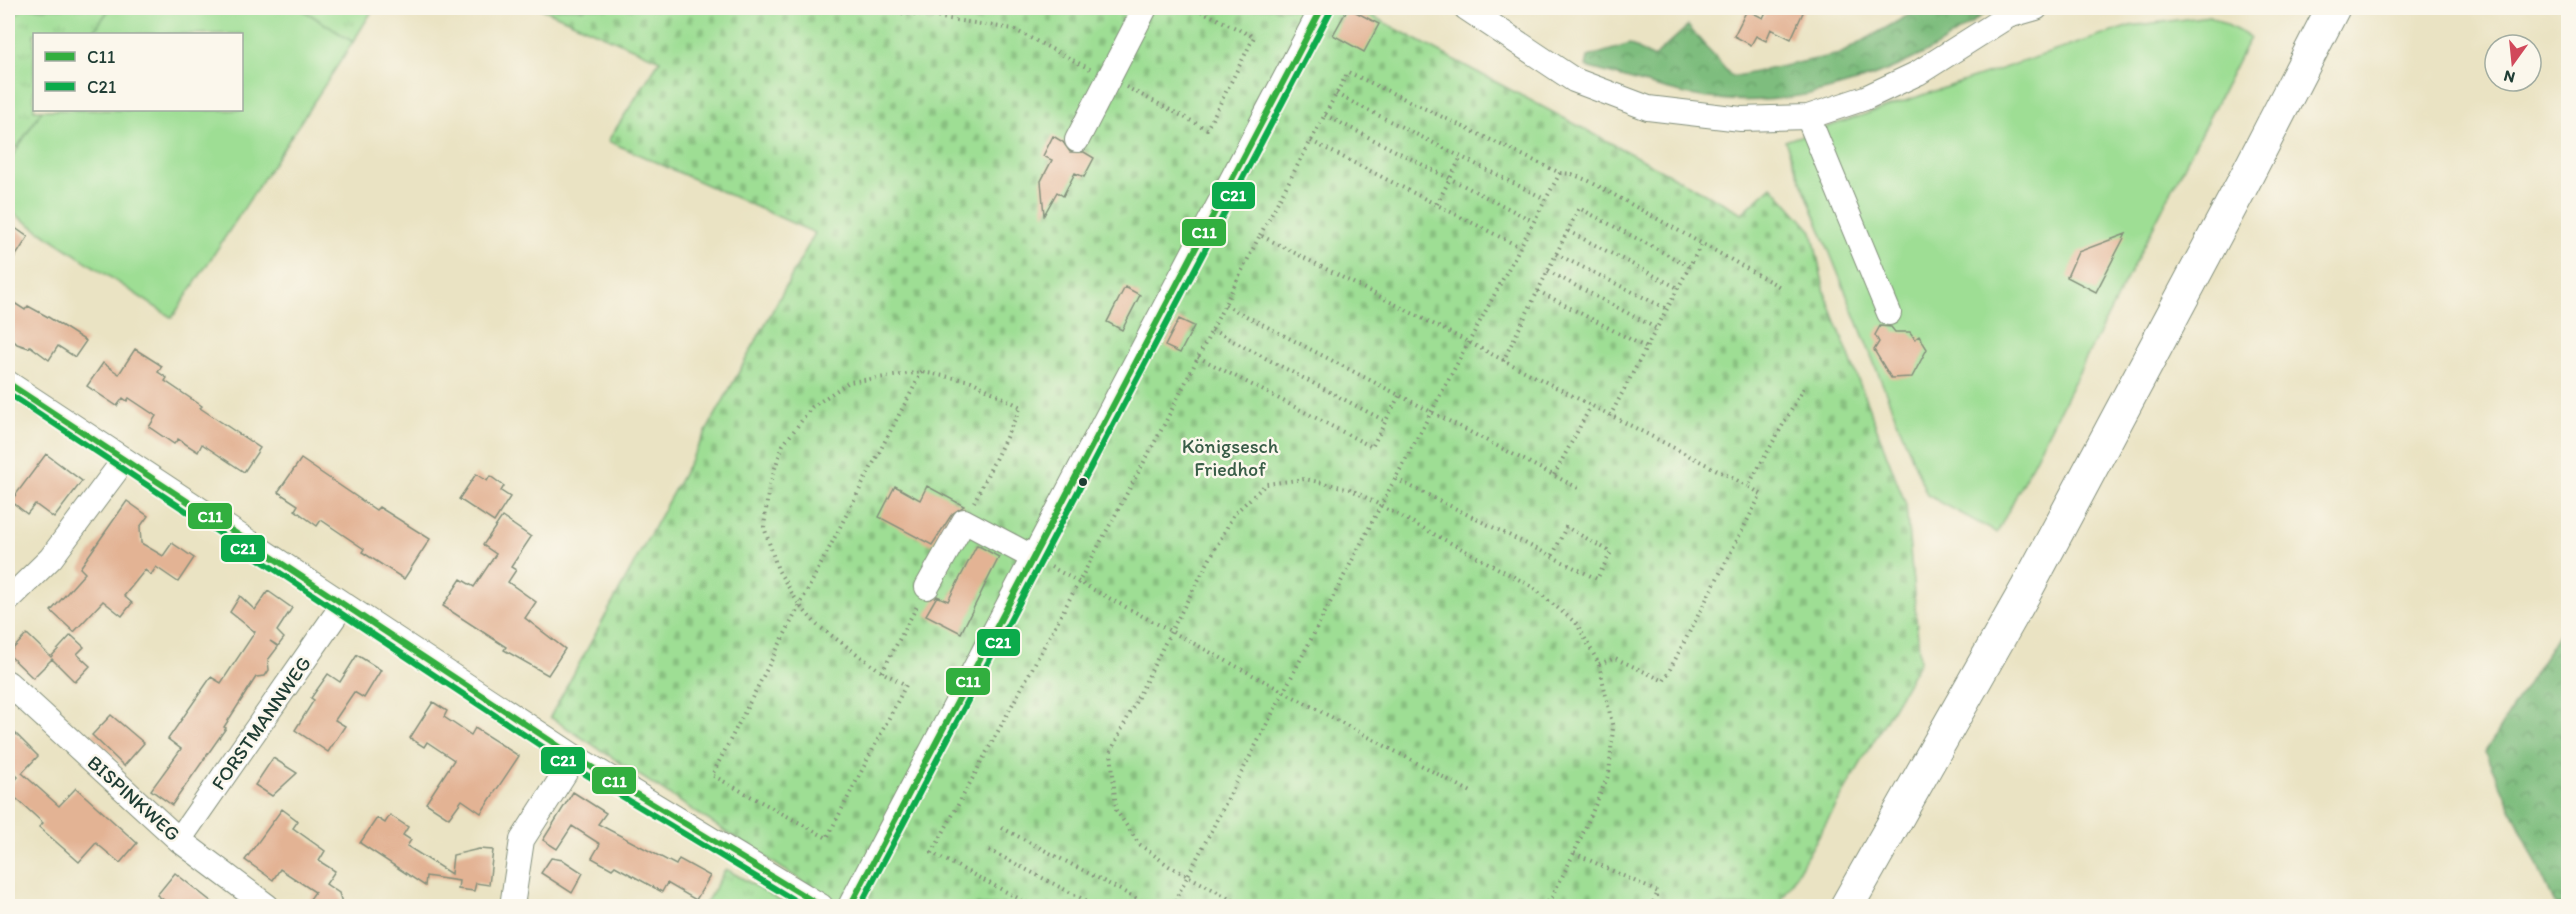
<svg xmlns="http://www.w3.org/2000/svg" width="2576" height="914" font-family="Itim,sans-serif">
<defs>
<pattern id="grass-tufts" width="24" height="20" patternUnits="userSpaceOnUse" patternTransform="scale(1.5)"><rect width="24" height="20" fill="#9ede94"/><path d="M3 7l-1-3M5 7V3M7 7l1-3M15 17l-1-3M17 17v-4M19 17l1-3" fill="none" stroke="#88bf80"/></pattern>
<pattern id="forest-crowns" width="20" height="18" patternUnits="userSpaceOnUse" patternTransform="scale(1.5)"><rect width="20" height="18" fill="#7ebd7e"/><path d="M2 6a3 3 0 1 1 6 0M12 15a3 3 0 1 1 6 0" fill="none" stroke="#679b68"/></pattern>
<pattern id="cemetery-stones" width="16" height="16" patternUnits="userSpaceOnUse" patternTransform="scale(1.5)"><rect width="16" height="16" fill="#9ede94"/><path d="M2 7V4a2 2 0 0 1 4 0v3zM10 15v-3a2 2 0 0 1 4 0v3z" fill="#88bf80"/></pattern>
</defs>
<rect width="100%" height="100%" fill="#fbf7ec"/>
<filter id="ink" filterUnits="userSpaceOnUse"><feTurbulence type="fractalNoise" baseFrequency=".0167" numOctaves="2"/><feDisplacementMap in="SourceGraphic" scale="12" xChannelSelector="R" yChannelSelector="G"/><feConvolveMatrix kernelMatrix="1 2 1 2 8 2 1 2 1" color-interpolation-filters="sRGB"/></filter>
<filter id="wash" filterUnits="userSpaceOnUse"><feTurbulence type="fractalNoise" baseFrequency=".008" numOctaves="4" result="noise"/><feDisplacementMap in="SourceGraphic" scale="24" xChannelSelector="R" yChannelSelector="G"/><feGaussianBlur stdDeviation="1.35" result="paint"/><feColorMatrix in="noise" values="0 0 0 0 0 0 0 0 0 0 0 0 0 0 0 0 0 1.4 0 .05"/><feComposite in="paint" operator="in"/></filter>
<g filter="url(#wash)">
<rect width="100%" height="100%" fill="#eae3c3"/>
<!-- grass -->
<path fill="url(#grass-tufts)" stroke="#5e8e64" stroke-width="1.5" d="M24,8h86l-18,26h-58v76h8l-25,38 -9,-6v-122z
M300,8h74l-21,34z
M726,869l64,37h-86z"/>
<!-- forest -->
<path fill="url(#forest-crowns)" stroke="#4e7d59" stroke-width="1.5" d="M1921,8h72c-23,15 -47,35 -72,47 -70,35 -152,56 -230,40 -35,-7 -70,-19 -105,-28l2,-10 42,-13 23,14 35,-32 44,51 108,-23z
M2562,628h6v278h-12l-71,-154z"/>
<!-- cemetery -->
<path fill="url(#cemetery-stones)" stroke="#5e8e64" stroke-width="1.5" d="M540,8h817l385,205 30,-27 40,45 13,62 81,212 14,156 -142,245h-938l-290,-189 265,-484 -207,-92 52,-81z"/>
<!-- green -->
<path fill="#9ede94" stroke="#5e8e64" stroke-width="1.5" d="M110,8h190l53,34 -181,276 -164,-108v-47l34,-53h200v-76h-150z
M2210,16l40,21 -253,496 -70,-38 -142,-354 345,-115z"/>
<g id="blocks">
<!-- building -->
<path fill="#e3b394" d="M1348,8l31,16 -15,28 -31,-17z
M1768,8h37l-14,31 -20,-10 -5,12 -10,-5 -5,9 -17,-9 13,-26 16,8z
M1053,136l10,6 7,10h14l10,6 -10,19 -9,-4 -12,23 -6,-4 -13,23 -3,-34 11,-21 -9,-4z
M8,223l20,14 -20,31z
M2126,234l-30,58 -29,-15 11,-25z
M1125,287l15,8 -18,35 -15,-8z
M8,299l17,11 3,-4 20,11 38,24 -11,16 -17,-11 -9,14 -19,-14 -1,2 -12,-4 -9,-9z
M1179,319l15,7 -14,27 -15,-7z
M1880,326l11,1 4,5h15l5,7 4,-3 8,13 -15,28 -21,1 -17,-28 5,-8 -4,-7z
M135,349l27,17 -4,6 9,6 -2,3 37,25 -2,2 60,40 -16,24 -42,-28 -4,8 -20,-13 -4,5 -25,-17 7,-11 -27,-18 -2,3 -4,-3 -6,8 -30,-20 16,-23 16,11z
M46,454l36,27 -28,37 -19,-14 -8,10 -16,-13z
M301,459l75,51 3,-3 51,32 -26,40 -42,-27 2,-3 -43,-29 -4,6 -22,-16 3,-5 -20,-13z
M476,474l11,7 3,-5 14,10 -3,5 9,6 -16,25 -35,-23z
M895,486l25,14 7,-14 37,20 -12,8 -20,31 -53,-28z
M127,501l21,15 -8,11 1,16 22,13 9,-13 22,15 -16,24 -22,-15 -5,8 -6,-5 -21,26 8,7 -10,13 -19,-15 -29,31 -23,-21 34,-38 -5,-5z
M502,517l29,20 -20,30 5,3 -8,12 28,20 -11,16 40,31 -17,26 -44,-25 2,-3 -63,-41 18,-27 13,8 22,-33 -13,-9z
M977,545l22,12 -38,76 -35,-18 11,-19 11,5z
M268,591l24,17 -15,23 7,7 -6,8 -8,-5 8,6 -10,13 1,10 -4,6 -9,1 -32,50 2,1 -54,77 -21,-15 30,-41 -13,-10 43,-62 10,6 34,-51 -25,-20 10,-16 15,14z
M27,634l24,23 20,-22 13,12 -7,7 13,12 -15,16 -23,-23 -19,19 -25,-24z
M357,655l24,15 -17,28 -10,-6 -19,28 10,6 -17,26 -33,-22 19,-30 -3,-2 17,-24 12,8z
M433,702l14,9 -3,6 27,18 4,-7 44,28 -38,57 -19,-13 -13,18 -23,-15 28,-43 -27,-18 -3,5 -14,-9z
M111,715l33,28 -20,23 -32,-31z
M8,726l30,30 -16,17 37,33 17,-18 61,55 -17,20 -24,-20 -17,19 -40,-35 4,-4 -35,-32v-3l10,-11 -10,-10z
M273,758l24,15 -25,23 -17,-11z
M573,792l33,21 -8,11 78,41 3,-6 31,17 -14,24 -29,-17 -5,9 -47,-26 -3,3 -20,-11 8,-14 -28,-18 -15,23 -14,-9z
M282,809l16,12 -5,7 32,23 -6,10 16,10 -9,13 13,9 4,13h-38l10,-14 -35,-23 -7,11 -28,-20z
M390,815l18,12 -5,8 8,5 -4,6 44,28 2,-19 26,-6 14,1 -4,35 -13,-2 -2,8 -16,-2 1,-8 -33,-5 -1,10 -65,-43 17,-25 8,5z
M551,858l12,2 20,13 -11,20 -31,-20z
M175,873l42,33h-45l-15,-11z"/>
</g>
</g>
<g filter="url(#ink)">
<use href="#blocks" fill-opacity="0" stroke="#84907c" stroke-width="1.5"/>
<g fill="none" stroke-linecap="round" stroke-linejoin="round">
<!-- minor casing -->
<g stroke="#84907c" stroke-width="26">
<path id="minor" d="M1466,8l108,72 74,28 93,11 67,-2 57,-19 53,-25 90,-57 28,-8
M1808,117l81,196
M1077,140l68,-132
M8,383l567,374 246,149
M927,587l37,-66 68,36
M8,600l43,-42 73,-98
M8,683l171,157 88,66
M179,840l163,-234
M512,906l10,-66 53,-83
M850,906l472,-898"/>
</g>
<!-- highway casing -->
<g stroke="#84907c" stroke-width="35">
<path id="highway" d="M1847,906l179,-316 216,-405 91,-177"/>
</g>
<!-- path -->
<path stroke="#84907c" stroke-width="4" stroke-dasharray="1.5 4.5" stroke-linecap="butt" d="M788,8l5,2 2,-2
M848,8l75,7 90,14 77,40
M1126,87l81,42 47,-92 -59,-29
M1336,94l209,105
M1325,115l208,106
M1311,141l209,106
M1437,204l24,-47
M1568,231l110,57
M1260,235l88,-163 212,101 12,1 17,7 193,107
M1556,254l111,55
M1548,271l108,57
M1538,291l109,57
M1225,305l357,185
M1212,330l173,91
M1198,357l174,90 28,-53
M1503,361l76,-153 110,58
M922,372c-72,133 -140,269 -210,403l115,63 79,-153 -24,-13 -65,-47 -17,-19 -22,-36 -14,-43 5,-42 14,-40 29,-38 37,-25 73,-10 49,9 50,26 -47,95
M1610,416l92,-173
M1554,475l37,-69
M1396,479l201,100 14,-27 -45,-25 -14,30
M1051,567l422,226
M1599,664l16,-6 49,23 97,-187 -13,-8 57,-100
M882,672l35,-66
M1002,828l149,78
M989,850l107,56
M1574,853l84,39 -7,14
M1033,906l-101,-53 232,-428 96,-190 488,251
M1172,906l209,-401 179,-332
M1244,906l-75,-40 -30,-22 -23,-34 -5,-59 60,-120 63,-117 32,-30 39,-5 45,10 181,97 46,38 22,40 14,64 -4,46 -35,79 -22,44 -8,9"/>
<!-- minor -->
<use href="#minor" stroke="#fff" stroke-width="24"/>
<!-- highway -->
<use href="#highway" stroke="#fff" stroke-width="33"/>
<!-- bus-1 casing -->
<g stroke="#fbf7ec" stroke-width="10">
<path id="bus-1" d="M8,383l567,374 246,149
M850,906l472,-898"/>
</g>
<!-- bus-2 casing -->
<g stroke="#fbf7ec" stroke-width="10">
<path id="bus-2" d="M8,393l562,372 234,141
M860,906l470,-894"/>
</g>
<!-- bus-1 -->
<use href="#bus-1" stroke="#32af3f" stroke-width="6"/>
<!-- bus-2 -->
<use href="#bus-2" stroke="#0cab4b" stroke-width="6"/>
</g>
</g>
<!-- markers -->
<circle fill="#1f3d34" stroke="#fbf7ec" stroke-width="2" cx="1083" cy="482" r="5"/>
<g text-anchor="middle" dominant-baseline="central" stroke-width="5" stroke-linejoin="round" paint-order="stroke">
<!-- park labels -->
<g font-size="20" fill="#385d47" stroke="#fbf7ec">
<text x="1230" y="446">Königsesch<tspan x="1230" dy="23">Friedhof</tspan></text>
</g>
<!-- street labels -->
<g font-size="20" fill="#1f3d34" stroke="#fbf7ec">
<text transform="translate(261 723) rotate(-55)">FORSTMANNWEG</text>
<text transform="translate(134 798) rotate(42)">BISPINKWEG</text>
</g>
</g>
<g stroke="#fbf7ec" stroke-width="2">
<rect x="1211" y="181" width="45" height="29" rx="6" fill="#0cab4b"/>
<rect x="1181" y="218" width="46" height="29" rx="6" fill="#32af3f"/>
<rect x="187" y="502" width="46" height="28" rx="6" fill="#32af3f"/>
<rect x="220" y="534" width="46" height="29" rx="6" fill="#0cab4b"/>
<rect x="976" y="628" width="45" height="29" rx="6" fill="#0cab4b"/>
<rect x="945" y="667" width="46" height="29" rx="6" fill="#32af3f"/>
<rect x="540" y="746" width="46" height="29" rx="6" fill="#0cab4b"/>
<rect x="591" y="766" width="46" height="29" rx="6" fill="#32af3f"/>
</g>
<g font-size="16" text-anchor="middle" font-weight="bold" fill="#fff">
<text x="1233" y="201">C21</text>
<text x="1204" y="238">C11</text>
<text x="210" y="522">C11</text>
<text x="243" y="554">C21</text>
<text x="998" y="648">C21</text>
<text x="968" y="687">C11</text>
<text x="563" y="766">C21</text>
<text x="614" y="787">C11</text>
</g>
<!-- margin -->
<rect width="2576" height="914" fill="none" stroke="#fbf7ec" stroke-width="30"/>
<!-- legend -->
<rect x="33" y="33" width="210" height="78" fill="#fbf7ec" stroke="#a3ada2" stroke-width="1.5"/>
<rect x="45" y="52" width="30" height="9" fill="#32af3f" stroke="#a3ada2" stroke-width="1.5"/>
<text x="87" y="63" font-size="18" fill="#1f3d34">C11</text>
<rect x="45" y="82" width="30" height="9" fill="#0cab4b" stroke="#a3ada2" stroke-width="1.5"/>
<text x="87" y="93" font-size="18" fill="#1f3d34">C21</text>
<!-- north arrow -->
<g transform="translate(2513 63) rotate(195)"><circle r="28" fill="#fbf7ec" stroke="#a3ada2" stroke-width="1.5"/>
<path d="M0-4.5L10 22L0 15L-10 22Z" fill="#d1495b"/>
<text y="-9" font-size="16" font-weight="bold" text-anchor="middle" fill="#1f3d34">N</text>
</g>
</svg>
